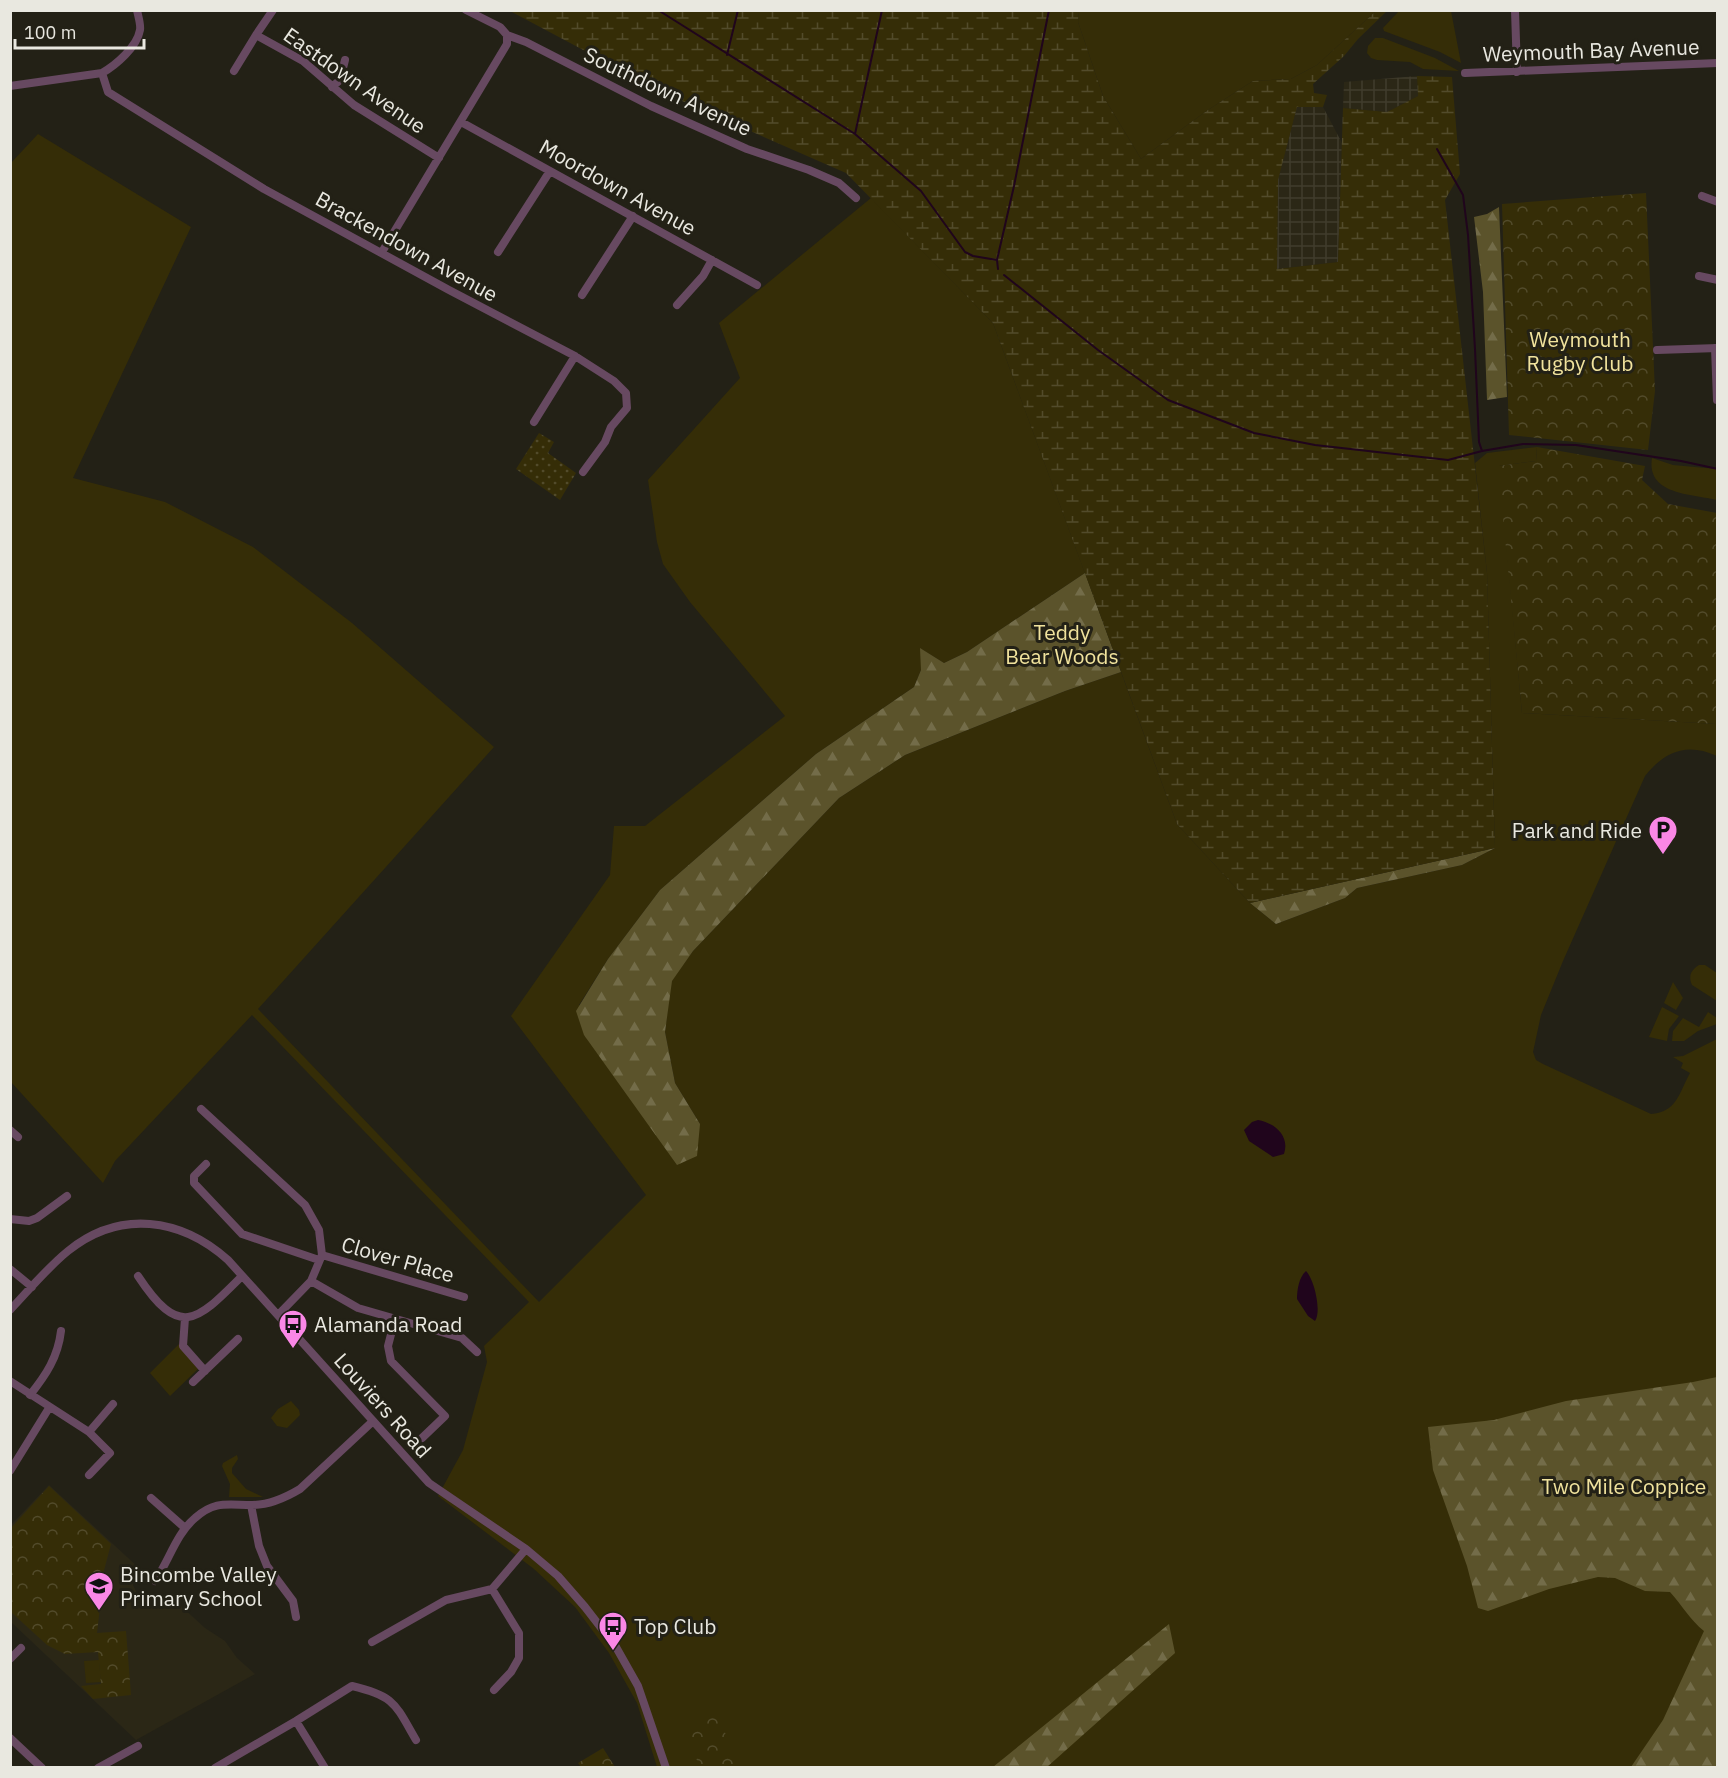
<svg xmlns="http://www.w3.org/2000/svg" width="1728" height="1778" font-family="'IBM Plex Sans',sans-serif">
<defs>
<pattern id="industrial-grid" width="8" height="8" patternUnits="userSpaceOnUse" patternTransform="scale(1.5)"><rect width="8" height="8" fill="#2b2716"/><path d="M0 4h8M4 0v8" fill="none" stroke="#403c2c"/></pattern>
<pattern id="forest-firs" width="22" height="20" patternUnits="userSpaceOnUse" patternTransform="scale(1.5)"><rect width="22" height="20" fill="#5b532b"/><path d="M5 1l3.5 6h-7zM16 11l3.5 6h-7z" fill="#736c49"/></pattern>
<pattern id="wetland-marsh" width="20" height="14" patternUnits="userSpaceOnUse" patternTransform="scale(1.5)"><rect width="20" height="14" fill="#352d07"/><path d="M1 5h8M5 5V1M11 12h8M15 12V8" fill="none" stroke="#524b2b"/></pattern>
<pattern id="park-crowns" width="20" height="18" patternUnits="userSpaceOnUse" patternTransform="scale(1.5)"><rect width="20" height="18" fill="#352d07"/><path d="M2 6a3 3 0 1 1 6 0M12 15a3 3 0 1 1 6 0" fill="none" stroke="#524b2b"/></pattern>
<pattern id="garden-dots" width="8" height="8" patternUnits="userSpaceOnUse" patternTransform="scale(1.5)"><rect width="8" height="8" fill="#352d07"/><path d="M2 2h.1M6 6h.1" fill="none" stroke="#524b2b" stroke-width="1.8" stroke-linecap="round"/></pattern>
</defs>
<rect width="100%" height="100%" fill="#232116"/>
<!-- built -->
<path fill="#2b2716" d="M49,1485l90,83 -6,10v7l4,8 8,7 8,2 9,-1 8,-5 35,32 20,13 12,17 18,16 -119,66 -125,-118 -1,-96z"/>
<!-- industrial -->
<path fill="url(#industrial-grid)" d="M1417,76l1,20 -31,16 -44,-4 1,-26z
M1297,107h26l19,36 -4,119 -61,7 1,-90z"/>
<!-- grass -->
<path fill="#352d07" d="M1079,10l297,1 -59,54 -26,14 -38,2 -45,29 -67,49 -38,-63 -25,-74z
M1399,11h52l10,52 -21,-11 -56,-21 -1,-3z
M1375,38h8l52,20 24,13 -36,-2 -13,-7 -33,-2 -6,-2 -4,-5 1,-7z
M38,134l153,93 -118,251 92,24 88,45 99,76 142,124 -236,262 281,293 107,-107 -135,-179 99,-141 4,-49h31l140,-110 -95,-114 -27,-38 -6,-22 -9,-62 92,-102 -21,-55 152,-125 122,125 92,250 -118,79 -23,11 -23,-14v21l-7,17 -98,67 -156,136 -52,69 -29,46 121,119 -25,-41 -10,-51 6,-51 22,-30 146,-153 66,-43 160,-64 56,-19 56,152 73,79 26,21 69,-26 12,-10 105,-23 33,-17 -8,-275 -12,-110 12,-10 50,-6 -1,14 -37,5 23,247 195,11v32c-30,-14 -52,-5 -72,20l-82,185 -22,54 -8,37 3,8 7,4 108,50c26,-2 28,-21 39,-41l-9,-5 2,-5 -10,-6 10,-1 34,-17v728h-1060l-20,-64 -28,-50 -34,-46 -41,-38 -96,-73 25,-46 24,-88 -3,-16 45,-44 -277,-287 -137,146 -12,22 -92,-101 -1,-918z
M1652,458l21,7 44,4v31c-25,-6 -71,-5 -65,-42z
M1699,965h6l12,8v28l-25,-16c-4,-9 -1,-15 7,-20z
M1673,982l10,16 -7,12 -12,-7z
M1662,1007l17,9 -10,13 -2,12 -18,-4z
M1708,1012l9,6v6l-19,7 -14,10h-12l1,-10 10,-13 16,9z
M179,1344l19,25 -28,27 -20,-23z
M291,1401l8,9 1,5 -13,13 -10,-2 -6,-8 7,-9z
M237,1455l1,4 -6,9v5l14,16 17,8h-34l1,-13 -8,-18 1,-3z
M99,1660l2,22 -15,1 -2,-22z"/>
<!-- forest -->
<path fill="url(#forest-firs)" d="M1499,207l8,190 -20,3 -4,-108 -9,-75 13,-3z
M1085,573l36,99 -56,19 -160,64 -66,43 -146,153 -21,30 -7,51 10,51 25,41 -3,32 -20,9 -93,-130 -8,-24 32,-52 52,-69 156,-136 98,-67 7,-17 -1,-22 24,15 23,-11z
M1495,848l-33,17 -105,23 -12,10 -69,26 -26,-21z
M1717,1377v390h-86l32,-47 41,-89c-14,-11 -22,-26 -34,-39l-25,-1 -30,-13 -17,-1 -49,12 -61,22 -10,-3 -11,-42 -34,-96 -5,-43 66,-7 72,-19 127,-19z
M1169,1624l6,29 -128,114h-54z"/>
<!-- wetland -->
<path fill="url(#wetland-marsh)" d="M510,11h569l-1,11 25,74 38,63 67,-49 45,-29 38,-2 26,-14 59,-54h11l-29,28 -14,17 -31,28 1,9 13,2 -4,12h-26l-19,73 -1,89 61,-7 5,-154 44,4 31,-16 -1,-20 35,1 8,97 -15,26 42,373 8,275 -245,55 -73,-79 -184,-501 -147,-150 -180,-79z"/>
<!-- park -->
<path fill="url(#park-crowns)" d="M1646,193l9,198 -7,59 -139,-15 -7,-231z
M1537,447l108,19 -3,14 26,24 49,9v211l-195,-11 -24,-247 38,-5z
M49,1486l62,58 -13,49 2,14 -3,26 29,-2 5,64 -38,4 -12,-13 20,-2 -3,-32 -33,2 -18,-9 -36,-33v-84z
M717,1714l23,53h-40l-17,-38z
M603,1748l12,19h-34l-3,-4z"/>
<!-- garden -->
<path fill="url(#garden-dots)" d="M539,433l15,9 -6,11 28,20 -16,27 -44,-31z"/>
<!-- water -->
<path fill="#20051c" d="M1258,1120c17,3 32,16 26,34l-11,3 -24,-16 -5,-11 8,-8z
M1306,1271c8,8 16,40 9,50l-7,-5 -11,-17c0,-9 2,-22 9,-28z"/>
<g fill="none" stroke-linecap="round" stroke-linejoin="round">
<!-- stream -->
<path stroke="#20051c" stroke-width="2" d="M658,10l197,124 66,57 44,61 8,4 24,4
M727,55l11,-45
M855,134l27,-124
M1437,149l26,46 5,40 7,114 4,93 3,9
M998,269l-1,-9 17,-74 35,-176
M1004,275l94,75 70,50 86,33 61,12 133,15 34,-9 41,-7 53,1 105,16 37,8"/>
<!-- minor -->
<path stroke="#674961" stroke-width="8" d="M466,10l34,17 7,8 19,7 125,64 96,43 62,21 30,13 17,15
M1515,10l2,62
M256,35l17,-25
M234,71l22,-36 47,26 51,44 85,53
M102,73l6,19 156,97 185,101 126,66 39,25 12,12 1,15 -16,19 -6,15 -22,30
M1465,73l253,-10
M10,86l92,-13c14,-8 35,-26 38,-43 1,-6 -2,-14 -3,-20
M332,87l8,-7 5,-20
M461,122l296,163
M1702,196l16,6
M382,252l125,-208v-9
M498,252l52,-81
M1699,276l19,4
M582,295l51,-79
M677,305l26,-29 9,-16
M1715,348l2,52
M1657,350l61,-2
M534,422l41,-66
M201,1109l104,96 14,25 3,25 -11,26 -33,34
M10,1130l8,7
M206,1164l-12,12v7l48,51 77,26
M10,1219l19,2 8,-3 30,-22
M322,1255l142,42
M10,1269l22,18
M138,1276c42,64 59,45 104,0
M311,1281l47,27 104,30 15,14
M10,1310c19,-20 37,-42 58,-59 52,-42 113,-33 160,9l201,223 97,66 32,27 27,31 31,40 22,39 28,82
M185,1318l-2,28 22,25
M395,1319l-7,27 3,15 54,55 -23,22
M10,1381l79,51 21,21 -21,22
M193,1382l45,-43
M30,1395c16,-20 28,-38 31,-64
M89,1432l24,-28
M10,1471l39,-63
M151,1498l34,30
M251,1505l8,41 8,20 26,35 3,16
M155,1581c14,-20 21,-47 40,-63 20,-18 33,-13 57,-13 18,0 33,-7 48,-16l72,-67
M492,1589l27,44v25l-8,14 -17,18
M372,1642l74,-42 46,-11 34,-40
M10,1659l11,-11
M296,1721l29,47
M10,1738l32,30
M98,1768l40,-22
M215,1768l81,-47 56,-35c43,10 43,18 64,54"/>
</g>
<!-- icons -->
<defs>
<g id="parking-pin" transform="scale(1.5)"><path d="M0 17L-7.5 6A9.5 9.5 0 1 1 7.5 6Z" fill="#fa87e6" stroke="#232116"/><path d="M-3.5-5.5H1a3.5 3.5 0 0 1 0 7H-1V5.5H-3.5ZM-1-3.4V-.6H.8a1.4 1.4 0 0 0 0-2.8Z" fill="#111"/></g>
<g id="bus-pin" transform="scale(1.5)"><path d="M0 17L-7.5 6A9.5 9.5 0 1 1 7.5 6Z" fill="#fa87e6" stroke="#232116"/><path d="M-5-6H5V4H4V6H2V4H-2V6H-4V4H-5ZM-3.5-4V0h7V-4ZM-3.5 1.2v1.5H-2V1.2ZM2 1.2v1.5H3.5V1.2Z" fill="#111"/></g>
<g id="school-pin" transform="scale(1.5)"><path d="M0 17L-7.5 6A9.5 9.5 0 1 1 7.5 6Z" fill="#fa87e6" stroke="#232116"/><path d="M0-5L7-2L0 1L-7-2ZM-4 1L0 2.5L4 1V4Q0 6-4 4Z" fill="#111"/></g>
</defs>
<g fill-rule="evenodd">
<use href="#parking-pin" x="1663" y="830"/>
<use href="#bus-pin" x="293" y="1324"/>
<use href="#school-pin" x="99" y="1586"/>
<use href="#bus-pin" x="613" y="1626"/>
</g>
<g text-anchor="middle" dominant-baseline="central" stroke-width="6" stroke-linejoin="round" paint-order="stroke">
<!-- street labels -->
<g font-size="21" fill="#e9e8e0" stroke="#232116">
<text transform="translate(1591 50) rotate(-2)">Weymouth Bay Avenue</text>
<text transform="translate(355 80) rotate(35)">Eastdown Avenue</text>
<text transform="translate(668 91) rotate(25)">Southdown Avenue</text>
<text transform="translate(618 187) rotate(29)">Moordown Avenue</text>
<text transform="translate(407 246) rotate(29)">Brackendown Avenue</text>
<text transform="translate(398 1259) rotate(16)">Clover Place</text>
<text transform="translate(383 1405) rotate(48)">Louviers Road</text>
</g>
<!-- park labels -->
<g font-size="21" fill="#f1e39d" stroke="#232116">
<text x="1580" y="339">Weymouth<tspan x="1580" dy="24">Rugby Club</tspan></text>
<text x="1062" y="632">Teddy<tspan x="1062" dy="24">Bear Woods</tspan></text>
<text x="1624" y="1486">Two Mile Coppice</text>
</g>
<!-- poi labels -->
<g font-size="21" fill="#e9e8e0" stroke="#232116" text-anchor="start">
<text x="1642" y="830" text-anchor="end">Park and Ride</text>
<text x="314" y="1324">Alamanda Road</text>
<text x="120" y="1574">Bincombe Valley<tspan x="120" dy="24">Primary School</tspan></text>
<text x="634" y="1626">Top Club</text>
</g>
</g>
<!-- border -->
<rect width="1728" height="1778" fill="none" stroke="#e9e8e0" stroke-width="24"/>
<!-- scale -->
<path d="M15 39v9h129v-9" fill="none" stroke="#e9e8e0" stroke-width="3"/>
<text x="24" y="39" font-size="18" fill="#e9e8e0" stroke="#232116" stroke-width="4.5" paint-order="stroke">100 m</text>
</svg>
